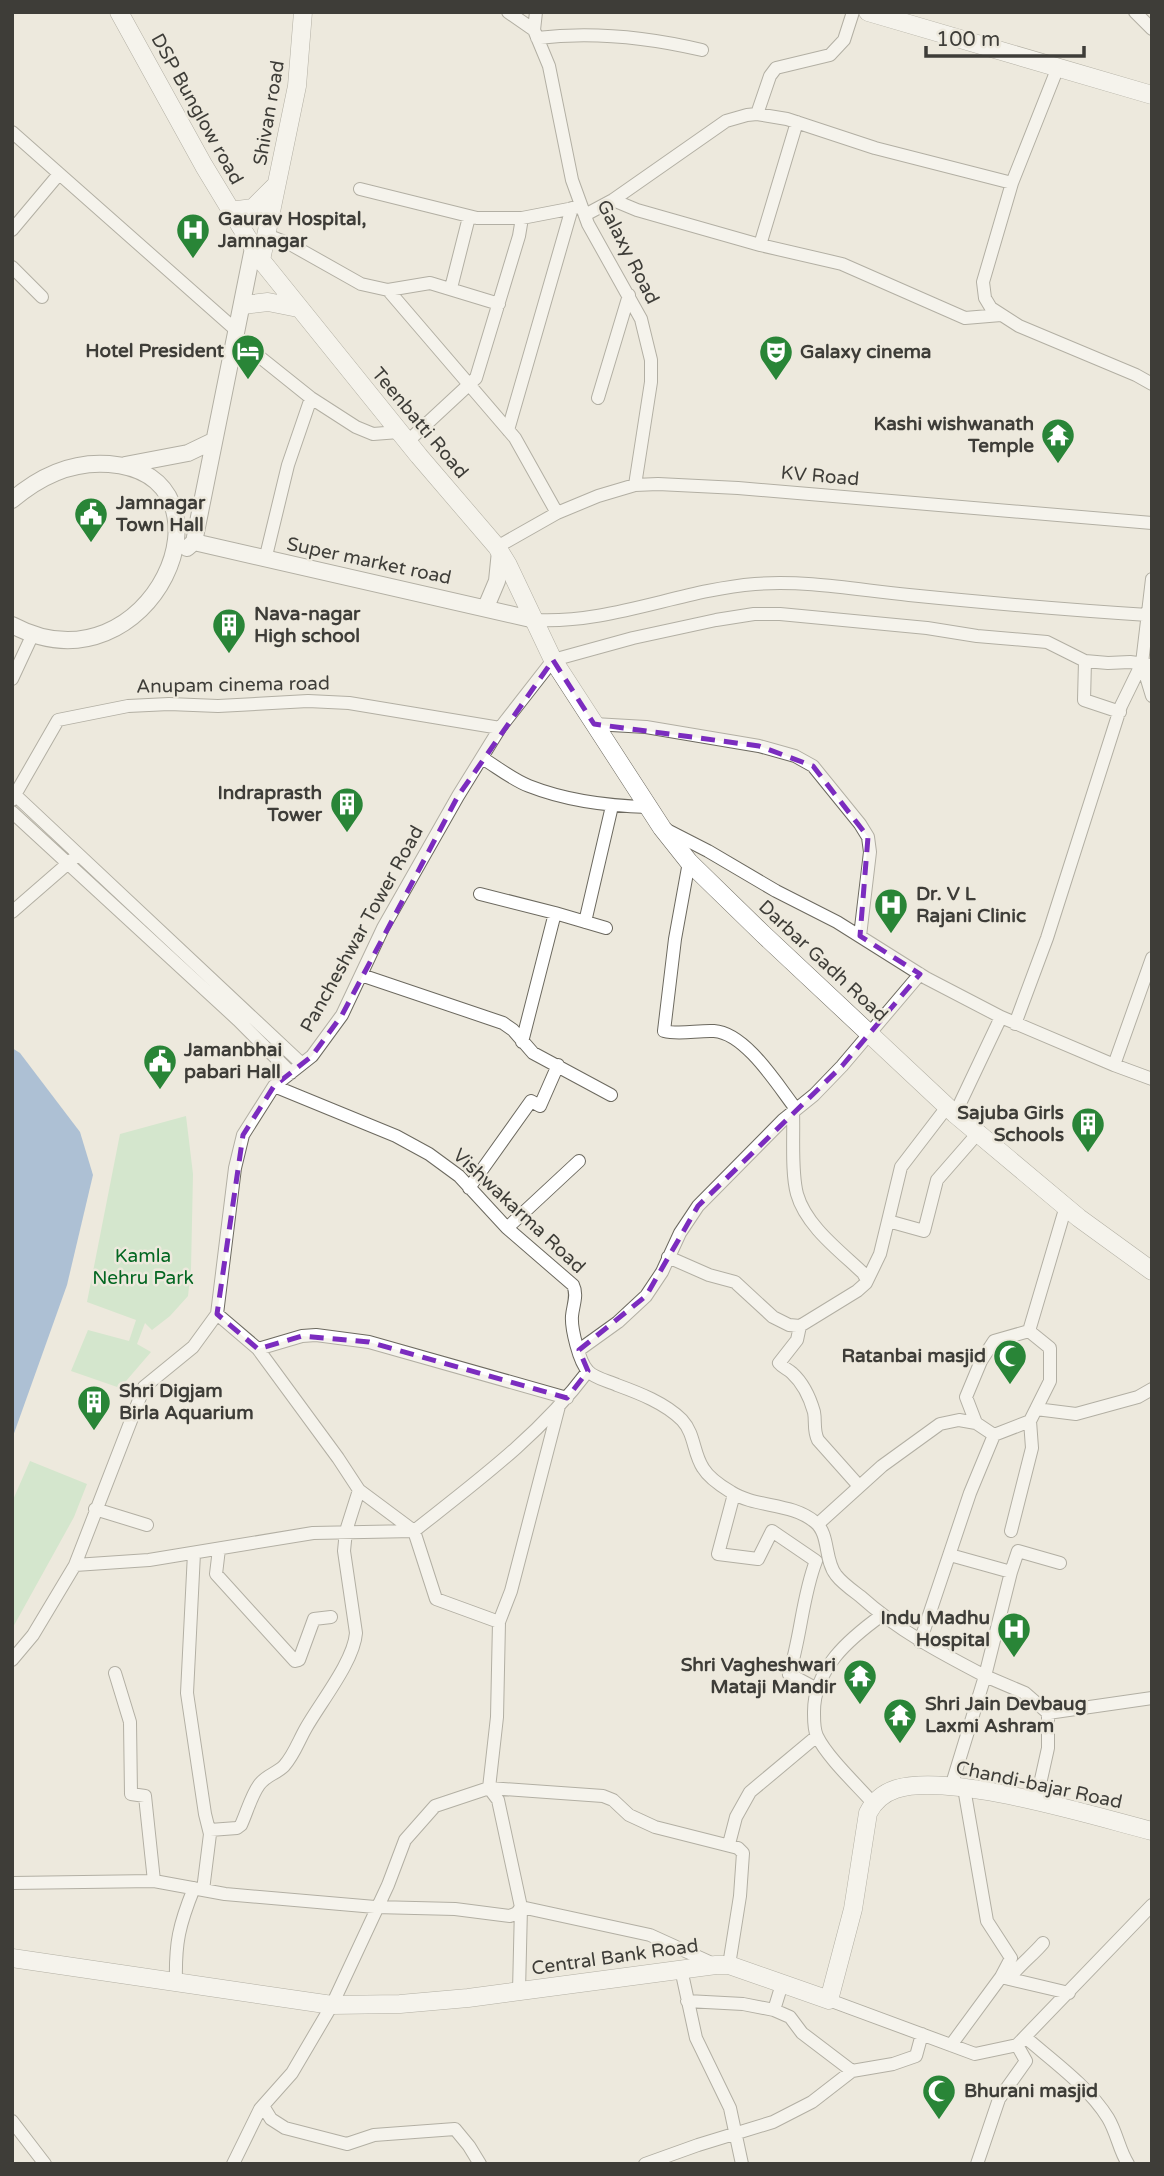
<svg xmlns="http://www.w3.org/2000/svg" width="1164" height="2176" font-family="'Varela Round',sans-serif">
<rect width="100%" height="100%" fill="#ede9dd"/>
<!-- green -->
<path fill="#b7e2ba" d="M186,1116l7,58 -2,95 -3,27 -18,20 -18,14 -7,-7 -8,21 14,8 -31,36 -49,-17 17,-41 41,11 7,-21 -49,-18 33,-168z
M30,1461l57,23 -13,33 -62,112v-127z"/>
<!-- water -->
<path fill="#608ec9" d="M12,1048l8,5 60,79 13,43 -26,110 -55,154z"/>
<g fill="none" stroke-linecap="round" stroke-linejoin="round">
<!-- street casing -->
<g stroke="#6c695f" stroke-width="14">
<path id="street" d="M508,12l26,18 15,36 23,114 16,44 53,95 10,41v22l-16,103
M1135,12l17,17
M534,30l2,-18
M537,38c57,-7 110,-1 165,12
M1058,67l-46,116 -29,99 2,16 6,10 28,18 117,49 16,9
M757,114l13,-38 6,-8 54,-13 14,-15 9,-28
M12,132l225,199
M360,189l117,29h45l57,-11
M613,200l24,10 123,35 82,19 123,54 36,-3
M585,215l28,-15 113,-79 21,-6 10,-1 30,5 88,29 137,35
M12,230l47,-56
M267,235l23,9 71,40 27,6 42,-7 69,21
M760,245l37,-123
M12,267l30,30
M451,288l18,-71
M388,290l127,148 42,75
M236,338l75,60 45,29 17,7 26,-2
M598,398l31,-103
M508,430l64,-222
M407,442l69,-64 43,-142 3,-18
M497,547l60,-34 41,-17 37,-11 23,-1 80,4 414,35
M265,560l23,-95 23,-67
M535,620c75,4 146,-30 220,-36 52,-4 103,6 154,11 80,8 159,15 239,20
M1085,661l-1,39 36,12
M1142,663l10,33
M12,679l20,-43
M594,724l52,3 113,19 36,10 18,10 47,58 8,13 2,15 -10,84
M482,758c15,9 31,22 47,28 38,15 79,20 119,21
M12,792l290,272
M12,800l46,-80 70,-14 41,-2 49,2 90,-5 41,2 151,25
M12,812l226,208 53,53
M667,830l41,21 68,40 61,31 89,56 75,39 113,48 38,-107
M689,862l-14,77 -11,92c16,4 34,-1 50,0 32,2 64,55 82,78
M480,894l75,19
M12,912l61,-53
M585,922l27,-116
M361,975l142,48 10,7 20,23 78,42
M1015,1024l32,-86 74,-232 21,-43 10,-84
M522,1042l33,-129 51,15
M1114,1065l38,14
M274,1086l122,50 33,18 30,22 48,52 66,57c5,10 0,20 -1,31 -1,12 7,46 16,55 6,7 20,10 29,14 22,8 48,18 65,35 13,14 11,33 21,48 6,10 18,18 28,24 25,16 60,10 84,30 15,12 9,38 21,53 6,8 16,15 24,21 39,35 79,56 125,80l-34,111
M947,1107l-46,60 -13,54 36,10 13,-51 41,-47
M793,1112c1,24 -2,60 4,82 9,32 43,57 66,79l4,7
M955,1114l46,-97
M469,1188l62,-87 9,5 18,-41
M507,1228l72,-67
M668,1257l41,18 26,7 38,35 16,8 11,1 57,-35 9,-8 14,-29 8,-33
M217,1314l41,35 80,109 21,32 55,41c62,-49 126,-96 174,-160
M800,1326l-3,14 -18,23c4,5 9,6 13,10 11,10 18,25 22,39 2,10 -1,18 4,28l41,46
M1029,1331l37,-125
M258,1349l44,-13 14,-1 53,7 198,56
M579,1350l39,-28 28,-26 16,-24 18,-39 18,-27 85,-86 31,-25 28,-29 78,-92
M559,1406l-48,185 -12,31 -2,95 -8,71 9,12 23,107 129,28 66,30
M1036,1409l40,5 62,-17 14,-8
M994,1435l-18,-12 -10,-26 15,-36 13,-20 35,-10
M734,1494l-16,60 40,5 14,-28 44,30c-14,36 -15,76 -27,113l28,15
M95,1509l52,16
M818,1524l64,-58 58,-42 19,-4 17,3
M1011,1531l21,-83 -2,-27
M219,1549l-3,25 79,87 4,-1 15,-41 17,-2
M194,1553l-7,140 18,121 5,20 -7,56
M950,1555l61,17 7,-21 42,12
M75,1565l74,-5 164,-27 101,-2 22,68 63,23
M1011,1572l-26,104 40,17 23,20v35l-12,54
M920,1642l50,-149 24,-58 36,-14 20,-40v-33l-21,-17
M12,1660l21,-25 42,-70 69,-178 49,-40 24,-33 18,-146 8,-33 31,-49 38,-30 30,-41 41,-87 75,-132 42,-68 53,-68 80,-22 83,-18 38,-6h26l147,14 50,8 70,6 38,19 23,2 22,-1 22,3
M115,1673l15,49 1,72 14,2 9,85
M1048,1713l104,-15
M873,1803c-16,-18 -46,-46 -56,-67 -3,-6 -3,-15 -3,-22 -1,-45 35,-75 68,-99
M210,1830l27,-2 4,-3c6,-13 10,-29 18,-40 7,-10 17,-11 25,-19 10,-11 15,-26 22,-38 14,-25 48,-67 50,-95l-12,-82 2,-20 13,-41
M729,1844l7,-27 14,-25 67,-56
M12,1883l142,-2 71,13 150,13 80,2 55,7 7,-3 4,-6
M681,1969l15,69 34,70 12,56
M1001,1977l68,16
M1009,1979c10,-14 23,-23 34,-36
M176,1982c-1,-39 3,-57 18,-94
M519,1991l2,-84
M829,2000l146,54 42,-9 135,-140
M687,2001l56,3 31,6 16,7 12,16 50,38
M774,2010l8,-26
M1025,2037c29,25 63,49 83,81 9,15 11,32 20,46
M951,2045l50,-68 10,-19 -24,-37 -23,-133
M263,2106l8,13 14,9 62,16 27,-9 81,-6 14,17 11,18
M12,2121l33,43
M233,2164l27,-55 32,-36 40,-68 56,-120 17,-45 30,-34 54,-18 114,8 10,4 16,15 26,12 83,21 5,5 -3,43 -11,69
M645,2164l53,-19 75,-23 39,-20 40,-31 41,-7 23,-8 6,-22
M977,2164l22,-65 27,-38 -9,-16"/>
</g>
<!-- secondary casing -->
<g stroke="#6c695f" stroke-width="18">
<path id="secondary" d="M125,465l63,-12 25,-12
M12,500c28,-24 59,-39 97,-36 139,11 42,235 -97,161
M194,542l341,78
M187,548l7,-6 59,-294
M486,607l11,-26 3,-30"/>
</g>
<!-- primary casing -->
<g stroke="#6c695f" stroke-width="19">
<path id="primary" d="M119,12l85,154 57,94 158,196 78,91 11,18 45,95 109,168 27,34 74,72 192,180 124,104 73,53
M868,12l284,83
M230,211l23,-3 23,-23
M261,260l36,-174 6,-74
M243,305l25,-3 30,6
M12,1958l320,47 68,-1 68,-6 248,-33h13l100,35 24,-91 15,-96c6,-12 16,-20 28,-24 55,-17 197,27 256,42"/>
</g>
<!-- street -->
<use href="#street" stroke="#fff" stroke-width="12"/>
<!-- secondary -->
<use href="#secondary" stroke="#fff" stroke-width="16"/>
<!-- primary -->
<use href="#primary" stroke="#fff" stroke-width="18"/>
</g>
<!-- marked area -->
<path d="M0 0H1164V2176H0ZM553,660l41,64 165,22 54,20 55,71 -8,99 60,38 -78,92 -144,140 -52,90 -67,54 9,21 -21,27 -198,-56 -67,-6 -44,13 -41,-35 26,-179 31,-49 38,-30 30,-41 116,-219z" fill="#ede9dd" fill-opacity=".55" fill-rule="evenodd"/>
<path fill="none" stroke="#7b2cbf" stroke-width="5" stroke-dasharray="14 9" stroke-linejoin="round" d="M553,660l41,64 165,22 54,20 55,71 -8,99 60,38 -78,92 -144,140 -52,90 -67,54 9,21 -21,27 -198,-56 -67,-6 -44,13 -41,-35 26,-179 31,-49 38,-30 30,-41 116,-219z"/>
<!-- icons -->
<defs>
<g id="hospital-pin" transform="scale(1.75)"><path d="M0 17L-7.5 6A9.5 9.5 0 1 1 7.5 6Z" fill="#298537" stroke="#ede9dd"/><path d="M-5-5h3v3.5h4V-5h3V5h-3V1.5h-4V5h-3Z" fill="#fff"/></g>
<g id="hotel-pin" transform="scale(1.75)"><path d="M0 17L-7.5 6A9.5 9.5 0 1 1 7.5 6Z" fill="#298537" stroke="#ede9dd"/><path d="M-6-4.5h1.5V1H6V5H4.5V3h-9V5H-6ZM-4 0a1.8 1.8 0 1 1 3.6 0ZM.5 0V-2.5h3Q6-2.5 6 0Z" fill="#fff"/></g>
<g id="theatre-pin" transform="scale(1.75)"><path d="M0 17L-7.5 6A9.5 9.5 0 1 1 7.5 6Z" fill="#298537" stroke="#ede9dd"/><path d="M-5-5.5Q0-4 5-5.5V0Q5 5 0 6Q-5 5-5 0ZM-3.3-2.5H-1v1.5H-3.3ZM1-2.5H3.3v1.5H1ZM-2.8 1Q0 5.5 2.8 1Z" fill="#fff"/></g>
<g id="temple-pin" transform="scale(1.75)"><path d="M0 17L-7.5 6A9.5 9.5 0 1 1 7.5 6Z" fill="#298537" stroke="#ede9dd"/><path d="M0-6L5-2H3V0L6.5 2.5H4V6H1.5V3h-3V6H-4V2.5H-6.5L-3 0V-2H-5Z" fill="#fff"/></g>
<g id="civic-pin" transform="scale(1.75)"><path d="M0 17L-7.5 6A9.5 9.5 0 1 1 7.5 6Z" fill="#298537" stroke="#ede9dd"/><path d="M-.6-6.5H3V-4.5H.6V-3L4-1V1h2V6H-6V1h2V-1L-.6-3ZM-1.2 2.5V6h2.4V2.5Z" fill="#fff"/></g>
<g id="building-pin" transform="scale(1.75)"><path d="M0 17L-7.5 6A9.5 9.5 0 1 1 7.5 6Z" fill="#298537" stroke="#ede9dd"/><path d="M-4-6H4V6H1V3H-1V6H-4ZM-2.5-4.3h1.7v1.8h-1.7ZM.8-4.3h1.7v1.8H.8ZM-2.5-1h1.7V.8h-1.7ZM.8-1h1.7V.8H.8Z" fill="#fff"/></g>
<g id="mosque-pin" transform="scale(1.75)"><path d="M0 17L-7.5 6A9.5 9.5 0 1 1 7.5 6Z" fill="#298537" stroke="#ede9dd"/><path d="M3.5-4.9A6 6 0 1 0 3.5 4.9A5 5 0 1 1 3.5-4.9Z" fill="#fff"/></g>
</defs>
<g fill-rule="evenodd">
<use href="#hospital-pin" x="193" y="230"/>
<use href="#hotel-pin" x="248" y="351"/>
<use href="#theatre-pin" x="776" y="352"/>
<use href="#temple-pin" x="1058" y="435"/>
<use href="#civic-pin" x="91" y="514"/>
<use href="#building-pin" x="229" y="625"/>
<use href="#building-pin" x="347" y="804"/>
<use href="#hospital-pin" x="891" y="905"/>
<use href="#civic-pin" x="160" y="1061"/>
<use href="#building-pin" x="1088" y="1124"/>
<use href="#mosque-pin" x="1010" y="1356"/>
<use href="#building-pin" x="94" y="1402"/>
<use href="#hospital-pin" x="1014" y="1629"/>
<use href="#temple-pin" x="860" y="1676"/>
<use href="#temple-pin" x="900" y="1715"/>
<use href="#mosque-pin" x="939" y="2091"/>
</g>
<g text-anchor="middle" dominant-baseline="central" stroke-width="5" stroke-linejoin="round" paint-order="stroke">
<!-- street labels -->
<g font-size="19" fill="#3e3d38" stroke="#ede9dd">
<text transform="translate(197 109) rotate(61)">DSP Bunglow road</text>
<text transform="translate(269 113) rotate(-80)">Shivan road</text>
<text transform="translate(628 252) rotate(63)">Galaxy Road</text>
<text transform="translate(420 423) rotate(50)">Teenbatti Road</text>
<text transform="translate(820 476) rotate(5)">KV Road</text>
<text transform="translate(369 561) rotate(12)">Super market road</text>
<text transform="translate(233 685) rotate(-1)">Anupam cinema road</text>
<text transform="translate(362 929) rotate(-61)">Pancheshwar Tower Road</text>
<text transform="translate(823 961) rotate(43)">Darbar Gadh Road</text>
<text transform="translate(519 1211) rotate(43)">Vishwakarma Road</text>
<text transform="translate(1039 1785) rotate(12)">Chandi-bajar Road</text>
<text transform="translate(615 1957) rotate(-8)">Central Bank Road</text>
</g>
<!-- poi labels -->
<g font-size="19" font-weight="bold" fill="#3e3d38" stroke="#ede9dd" text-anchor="start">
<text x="218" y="219">Gaurav Hospital,<tspan x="218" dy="22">Jamnagar</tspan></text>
<text x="224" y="351" text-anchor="end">Hotel President</text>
<text x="800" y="352">Galaxy cinema</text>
<text x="1034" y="424" text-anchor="end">Kashi wishwanath<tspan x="1034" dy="22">Temple</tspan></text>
<text x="116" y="503">Jamnagar<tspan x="116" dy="22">Town Hall</tspan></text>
<text x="254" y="614">Nava-nagar<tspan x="254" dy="22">High school</tspan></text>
<text x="322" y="793" text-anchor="end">Indraprasth<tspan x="322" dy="22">Tower</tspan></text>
<text x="916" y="894">Dr. V L<tspan x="916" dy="22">Rajani Clinic</tspan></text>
<text x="184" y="1050">Jamanbhai<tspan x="184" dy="22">pabari Hall</tspan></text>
<text x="1064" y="1113" text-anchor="end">Sajuba Girls<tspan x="1064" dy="22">Schools</tspan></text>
<text x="986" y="1356" text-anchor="end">Ratanbai masjid</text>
<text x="119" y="1391">Shri Digjam<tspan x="119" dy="22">Birla Aquarium</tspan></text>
<text x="990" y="1618" text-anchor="end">Indu Madhu<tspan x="990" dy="22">Hospital</tspan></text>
<text x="836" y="1665" text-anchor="end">Shri Vagheshwari<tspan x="836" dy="22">Mataji Mandir</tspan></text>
<text x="925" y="1704">Shri Jain Devbaug<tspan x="925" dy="22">Laxmi Ashram</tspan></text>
<text x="964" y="2091">Bhurani masjid</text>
</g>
<!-- park labels -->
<g font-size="19" fill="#046722" stroke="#ede9dd">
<text x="143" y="1256">Kamla<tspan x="143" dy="22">Nehru Park</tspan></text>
</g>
</g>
<!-- border -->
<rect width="1164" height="2176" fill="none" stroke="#3e3d38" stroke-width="28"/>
<!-- scale -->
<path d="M926 46v10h158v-10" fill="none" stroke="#3e3d38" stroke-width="3.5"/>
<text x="936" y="46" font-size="21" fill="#3e3d38" stroke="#ede9dd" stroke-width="5" paint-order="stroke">100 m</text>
</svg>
